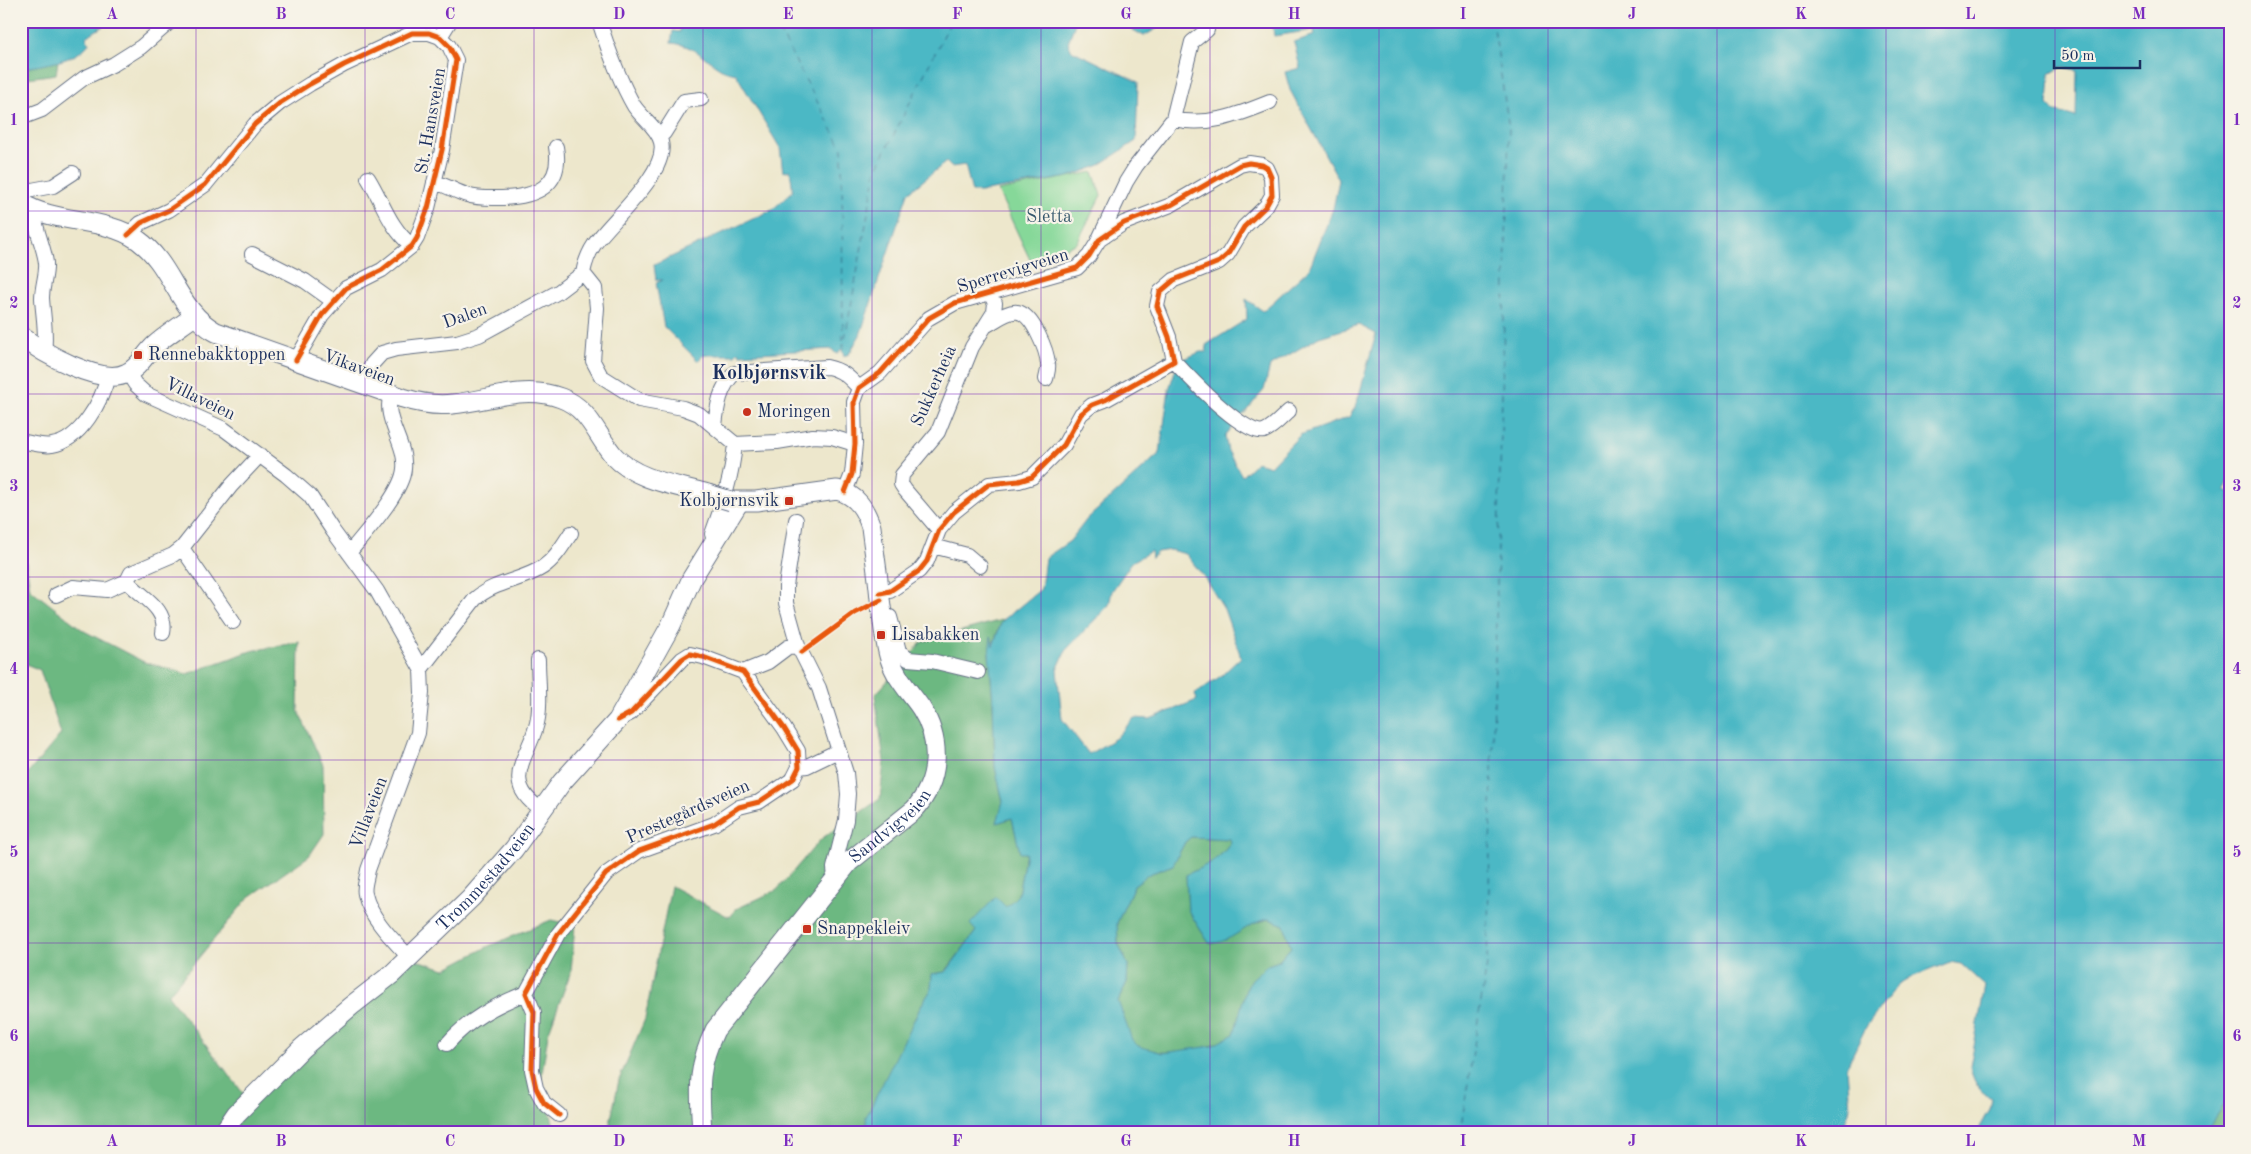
<svg xmlns="http://www.w3.org/2000/svg" width="2251" height="1154" font-family="'Old Standard TT',serif">
<rect width="100%" height="100%" fill="#f7f3e8"/>
<filter id="ink" filterUnits="userSpaceOnUse"><feTurbulence type="fractalNoise" baseFrequency=".02" numOctaves="2"/><feDisplacementMap in="SourceGraphic" scale="10" xChannelSelector="R" yChannelSelector="G"/><feConvolveMatrix kernelMatrix="1 2 1 2 8 2 1 2 1" color-interpolation-filters="sRGB"/></filter>
<filter id="wash" filterUnits="userSpaceOnUse"><feTurbulence type="fractalNoise" baseFrequency=".0096" numOctaves="4" result="noise"/><feDisplacementMap in="SourceGraphic" scale="20" xChannelSelector="R" yChannelSelector="G"/><feGaussianBlur stdDeviation="1.12" result="paint"/><feColorMatrix in="noise" values="0 0 0 0 0 0 0 0 0 0 0 0 0 0 0 0 0 1.4 0 .05"/><feComposite in="paint" operator="in"/></filter>
<g filter="url(#wash)">
<rect width="100%" height="100%" fill="#ede7cc"/>
<!-- green -->
<path fill="#86d899" stroke="#50847c" d="M1093,172l8,23 -24,48 -45,21 -34,-73z"/>
<!-- forest -->
<path fill="#6cb881" stroke="#447470" d="M58,61l-2,13 -35,5v-10z
M21,527l9,62 54,42 60,31 43,12 64,-23 48,-9 -1,68 25,55 1,69 -15,22 -61,42 -80,97 78,102 164,-139 35,11 44,-23 62,-26 24,5 -4,46 -23,63 -7,46 15,53h-535v-355l4,-1 36,-43 -21,-64 -19,-8z
M1005,619l-3,2 -13,32 4,49 2,65 8,35 -6,21 15,-5 8,34 6,1 -8,42 -12,12 -10,-9 -20,33 -31,41 -13,2 -1,16 -9,14 -55,113v16h-259l11,-53 26,-61 26,-133 58,31 7,-8 41,-19 44,-51 59,-40 4,-38 -9,-66 47,-53z
M1191,837l39,2 1,3c-10,18 -27,24 -45,33l2,35 21,33 3,1 27,-12 8,-6 22,-7 15,6 7,22 -12,14 -11,4c-6,12 -27,64 -34,69 -18,16 -85,28 -102,7 -7,-10 -10,-28 -14,-40l9,-19 1,-17 -10,-22 -1,-20 17,-38 15,-11 24,-9 12,-23z
M2230,1095v38h-26z"/>
<!-- water -->
<path fill="#4bb8c5" stroke="#337492" fill-rule="evenodd" d="M21,21h90l-25,16 3,6c-12,19 -47,21 -68,26z
M681,21h395l-8,21 3,8 67,32 -2,59 -38,25 -30,11 -88,15h-8l-7,-27 -14,2 -5,-5 -38,31 -48,142 -11,19 -5,2 -2,-7 -6,5 -4,-5 -92,5 -1,-3 -4,4h-32l-5,6 -34,-34 -8,-44 7,-3h-7l-2,-15 118,-55 21,-19 -3,-21 -7,2 -3,-24 -44,-74c-25,-4 -35,-29 -65,-31l2,-12 7,1z
M1117,21h39l5,5 -17,10z
M1272,21h958v456l-5,14 5,2v602l-26,38h-228l14,-23 2,-12c-13,-5 -19,-18 -22,-31l15,-81 -24,-22 -11,-2 -38,15 -15,9 -31,41 -17,35 -2,6 3,41 -9,24h-974l-1,-16 56,-113 9,-14 1,-16 14,-2 30,-41 -6,-7 26,-27 10,10 12,-12 8,-42h-6l-8,-35 -15,5 6,-22 -8,-34 -2,-65 -4,-49 2,-16 2,9 9,-25 39,-32 4,-31 25,-17 17,-22 73,-66 9,-64 9,-27 22,-10h7l-1,-7 41,-26 -1,-20 17,12 46,-42 24,-60 6,-29 -49,-90 -5,-18 15,-4 -6,-26 21,-7 -1,-5 -40,6zM2061,67l16,3 -1,47 -22,-6 -6,-7 2,-30zM1359,325l17,9 -20,72 -7,11 -49,18 -30,31 -13,-4 -15,14 -14,-25 -3,-15 39,-46 6,-24 49,-29zM1170,550l16,4 18,23 20,32 17,48 -20,19 -26,18 2,6 -47,19 -16,-1 -18,20 -27,16 -27,-35 -5,-49 9,-20 43,-45 3,-14 20,-29 19,-11 1,7 5,-6zM1191,837l39,2 1,3c-10,18 -27,24 -45,33l2,35 21,33c21,2 39,-22 60,-24l15,6 7,22 -12,14 -11,4 -16,14 -6,10 -12,45 -22,12 -49,7 -25,-7 -6,-6 -14,-39 9,-19 1,-17 -10,-22 -1,-20 17,-38 15,-11 24,-9 12,-23z"/>
<g fill="none" stroke-linecap="round" stroke-linejoin="round">
<!-- ferry -->
<path stroke="#29587d" stroke-width="1" stroke-dasharray="6 5" stroke-linecap="butt" d="M774,21l68,127 1,198
M843,349l33,-179 75,-149
M1460,1133l27,-169 22,-835 -16,-108"/>
</g>
</g>
<g filter="url(#ink)">
<g fill="none" stroke-linecap="round" stroke-linejoin="round">
<!-- street casing -->
<g stroke="#646f84" stroke-width="16">
<path id="street" d="M599,21c9,28 20,59 35,85 8,12 24,22 27,36 8,31 -52,80 -67,103 -6,9 -9,18 -11,28l12,15 2,20 -4,53 8,15 38,24 44,8 16,6 36,30 42,-2 36,-6 19,1 23,7
M440,37l10,-16
M21,118l21,-8 42,-32 30,-14 27,-17 30,-26
M1173,119c35,8 65,-4 97,-17
M659,136l5,-3 20,-32 17,-2
M368,178c15,24 21,49 44,68
M434,182c12,3 22,10 33,13 11,4 23,3 35,3 34,-1 61,-12 54,-51
M21,192l32,-6 20,-13
M35,210c-2,17 9,35 11,53 1,11 -4,23 -4,35 1,18 5,36 2,55
M128,235l13,-12 28,-13 36,-25 50,-61 25,-21 30,-19 34,-19 68,-32h17l11,4 9,9 7,14 -14,90 -14,58 -11,30 -5,8 -30,24 -36,18 -24,27 -26,45
M1099,239l27,-57 10,-16 37,-47 19,-77 15,-12
M252,254l53,27 28,20
M987,325c8,-4 21,-15 31,-13 15,3 29,39 30,52 1,5 -1,10 -2,15
M1174,361c13,14 71,76 90,70 9,-3 18,-14 25,-20
M128,373l7,11 11,10 78,35 62,46 24,21 23,35 44,60 44,78 1,24 -4,40 -50,137c-1,8 -5,17 -3,24 5,24 28,46 45,64
M363,384l9,-20 10,-11 14,-4 61,-7 22,-7 79,-43 25,-19
M715,426c2,-19 5,-40 20,-53l92,-6c15,3 22,10 32,21
M21,441c10,2 22,6 31,4 28,-4 51,-45 56,-70
M845,492l7,-18 3,-30 -1,-42 5,-14 21,-15 49,-55 26,-15 122,-35 12,-12 10,-16 25,-17 47,-18 69,-40 9,-2 13,2 5,3 4,9 1,18 -6,11 -22,21 -16,27 -9,8 -45,18 -14,12 -3,14 12,31 5,24 -69,39 -13,5 -11,9 -17,31 -32,32 -13,4 -30,3 -35,28 -15,18 -12,31 -8,10 -29,20 -10,2
M796,520l-10,66v17l12,43 21,42 27,85 2,21 -2,26 -12,48 1,10
M939,530l-34,-40 -4,-6 1,-9 36,-43 34,-85 22,-35 1,-9 -5,-10
M712,534c11,-30 20,-58 23,-90
M933,546l34,9 13,11
M182,548l51,74
M349,553c16,-20 53,-60 55,-84 3,-26 -22,-50 -13,-75
M56,595l17,-8 34,3 20,-9
M890,617l9,34 9,8 24,2 46,11
M163,633c5,-25 -22,-36 -36,-52l4,-8 42,-18 9,-7 49,-62 29,-31
M538,660c0,19 3,40 0,58 -5,36 -42,62 4,92
M421,669l54,-70c20,-18 47,-18 68,-32 12,-8 20,-22 28,-34
M743,672l25,-10 20,-15 10,-1
M799,767l8,-1 31,-15
M447,1044c22,-25 49,-39 79,-51
M559,1115l-15,-12 -8,-15 -4,-18 2,-58 -8,-19 32,-59 48,-60 33,-23 75,-27 25,-17 20,-5 34,-23 6,-12 -1,-16 -14,-23 -41,-56 -40,-15 -13,-3 -8,5 -51,54 -10,5"/>
</g>
<!-- secondary casing -->
<g stroke="#646f84" stroke-width="21">
<g id="secondary">
<path d="M21,203c36,22 82,13 117,37 35,25 39,71 78,92l187,66c16,5 33,8 49,6 37,-3 72,-20 109,-6 28,10 35,37 53,58 23,25 63,29 94,38"/>
<path d="M21,336c20,16 81,51 106,37 11,-5 18,-18 27,-27 12,-11 27,-20 40,-30"/>
<path id="s1" d="M223,1133l13,-19 66,-66 49,-42 41,-32 79,-76 43,-49 48,-67 56,-62 53,-95 21,-47 47,-76"/>
<path id="s2" d="M702,1133c-2,-42 -6,-63 13,-103l134,-168 65,-52c26,-29 28,-69 7,-102 -11,-16 -25,-30 -31,-49 -6,-19 -7,-40 -10,-60 -2,-24 -6,-48 -9,-72 -6,-18 -14,-32 -34,-37l-81,11h-25"/>
</g>
</g>
<!-- street -->
<use href="#street" stroke="#fff" stroke-width="14"/>
<!-- secondary -->
<use href="#secondary" stroke="#fff" stroke-width="19"/>
<!-- secondary-bridge casing -->
<g stroke="#646f84" stroke-width="21" stroke-linecap="butt">
<path id="secondary-bridge" d="M708,494l23,7"/>
</g>
<!-- secondary-bridge -->
<use href="#secondary-bridge" stroke="#fff" stroke-width="19"/>
<!-- cycleway casing -->
<g stroke="#f7f3e8" stroke-width="8">
<path id="cycleway" d="M128,235l13,-12 28,-13 36,-25 50,-61 25,-21 30,-19 34,-19 68,-32h17l11,4 9,9 7,14 -14,90 -14,58 -11,30 -5,8 -30,24 -36,18 -24,27 -26,45
M845,492l7,-18 3,-30 -1,-42 5,-14 21,-15 49,-55 26,-15 122,-35 12,-12 10,-16 25,-17 47,-18 69,-40 9,-2 13,2 5,3 4,9 1,18 -6,11 -22,21 -16,27 -9,8 -45,18 -14,12 -3,14 12,31 5,24 -69,39 -13,5 -11,9 -17,31 -32,32 -13,4 -30,3 -35,28 -15,18 -12,31 -8,10 -29,20 -10,2
M802,652l53,-39 26,-13
M559,1115l-15,-12 -8,-15 -4,-18 2,-58 -8,-19 32,-59 48,-60 33,-23 75,-27 25,-17 20,-5 34,-23 6,-12 -1,-16 -14,-23 -41,-56 -40,-15 -13,-3 -8,5 -51,54 -13,7"/>
</g>
<!-- cycleway -->
<use href="#cycleway" stroke="#e8590c" stroke-width="5"/>
</g>
</g>
<!-- grid -->
<path fill="none" stroke="#7b2cbf" stroke-width="1" stroke-opacity="0.55" d="M196,21v1112M365,21v1112M534,21v1112M703,21v1112M872,21v1112M1041,21v1112M1210,21v1112M1379,21v1112M1548,21v1112M1717,21v1112M1886,21v1112M2055,21v1112M21,211h2209M21,394h2209M21,577h2209M21,760h2209M21,943h2209"/>
<!-- markers -->
<g fill="#c8321e" stroke="#f7f3e8" stroke-width="2">
<rect x="133" y="350" width="10" height="10" rx="2.5"/>
<circle cx="747" cy="412" r="5"/>
<rect x="784" y="496" width="10" height="10" rx="2.5"/>
<rect x="876" y="630" width="10" height="10" rx="2.5"/>
<rect x="802" y="924" width="10" height="10" rx="2.5"/>
</g>
<g text-anchor="middle" dominant-baseline="central" stroke-width="4.5" stroke-linejoin="round" paint-order="stroke">
<!-- street labels -->
<g font-size="18" fill="#1b2f5e" stroke="#f7f3e8">
<text transform="translate(431 121) rotate(-80)">St. Hansveien</text>
<text transform="translate(1013 271) rotate(-17)">Sperrevigveien</text>
<text transform="translate(465 316) rotate(-20)">Dalen</text>
<text transform="translate(359 368) rotate(20)">Vikaveien</text>
<text transform="translate(934 386) rotate(-66)">Sukkerheia</text>
<text transform="translate(200 399) rotate(26)">Villaveien</text>
<text transform="translate(688 812) rotate(-24)">Prestegårdsveien</text>
<text transform="translate(369 813) rotate(-69)">Villaveien</text>
<text stroke="none"><textPath href="#s2" startOffset="375">Sandvigveien</textPath></text>
<text stroke="none"><textPath href="#s1" startOffset="368">Trommestadveien</textPath></text>
</g>
<!-- park labels -->
<g font-size="18" fill="#36596d" stroke="#f7f3e8">
<text x="1049" y="217">Sletta</text>
</g>
<!-- poi labels -->
<g font-size="18" fill="#1b2f5e" stroke="#f7f3e8" text-anchor="start">
<text x="148" y="355">Rennebakktoppen</text>
<text x="757" y="412">Moringen</text>
<text x="779" y="501" text-anchor="end">Kolbjørnsvik</text>
<text x="891" y="635">Lisabakken</text>
<text x="817" y="929">Snappekleiv</text>
</g>
<!-- quarter labels -->
<g font-size="20" font-weight="bold" fill="#1b2f5e" stroke="#f7f3e8">
<text x="769" y="374">Kolbjørnsvik</text>
</g>
</g>
<!-- margin -->
<rect width="2251" height="1154" fill="none" stroke="#f7f3e8" stroke-width="55"/>
<!-- scale -->
<path d="M2054 60v8h86v-8" fill="none" stroke="#1b2f5e" stroke-width="2.5"/>
<text x="2061" y="60" font-size="15" fill="#1b2f5e" stroke="#f7f3e8" stroke-width="4" paint-order="stroke">50 m</text>
<rect x="28" y="28" width="2196" height="1098" fill="none" stroke="#7b2cbf" stroke-width="2"/>
<g font-size="16" text-anchor="middle" font-weight="bold" fill="#7b2cbf">
<text x="112" y="19">A</text>
<text x="281" y="19">B</text>
<text x="450" y="19">C</text>
<text x="619" y="19">D</text>
<text x="788" y="19">E</text>
<text x="957" y="19">F</text>
<text x="1126" y="19">G</text>
<text x="1294" y="19">H</text>
<text x="1463" y="19">I</text>
<text x="1632" y="19">J</text>
<text x="1801" y="19">K</text>
<text x="1970" y="19">L</text>
<text x="2139" y="19">M</text>
<text x="14" y="125">1</text>
<text x="2237" y="125">1</text>
<text x="14" y="308">2</text>
<text x="2237" y="308">2</text>
<text x="14" y="491">3</text>
<text x="2237" y="491">3</text>
<text x="14" y="674">4</text>
<text x="2237" y="674">4</text>
<text x="14" y="857">5</text>
<text x="2237" y="857">5</text>
<text x="14" y="1041">6</text>
<text x="2237" y="1041">6</text>
<text x="112" y="1146">A</text>
<text x="281" y="1146">B</text>
<text x="450" y="1146">C</text>
<text x="619" y="1146">D</text>
<text x="788" y="1146">E</text>
<text x="957" y="1146">F</text>
<text x="1126" y="1146">G</text>
<text x="1294" y="1146">H</text>
<text x="1463" y="1146">I</text>
<text x="1632" y="1146">J</text>
<text x="1801" y="1146">K</text>
<text x="1970" y="1146">L</text>
<text x="2139" y="1146">M</text>
</g>
</svg>
